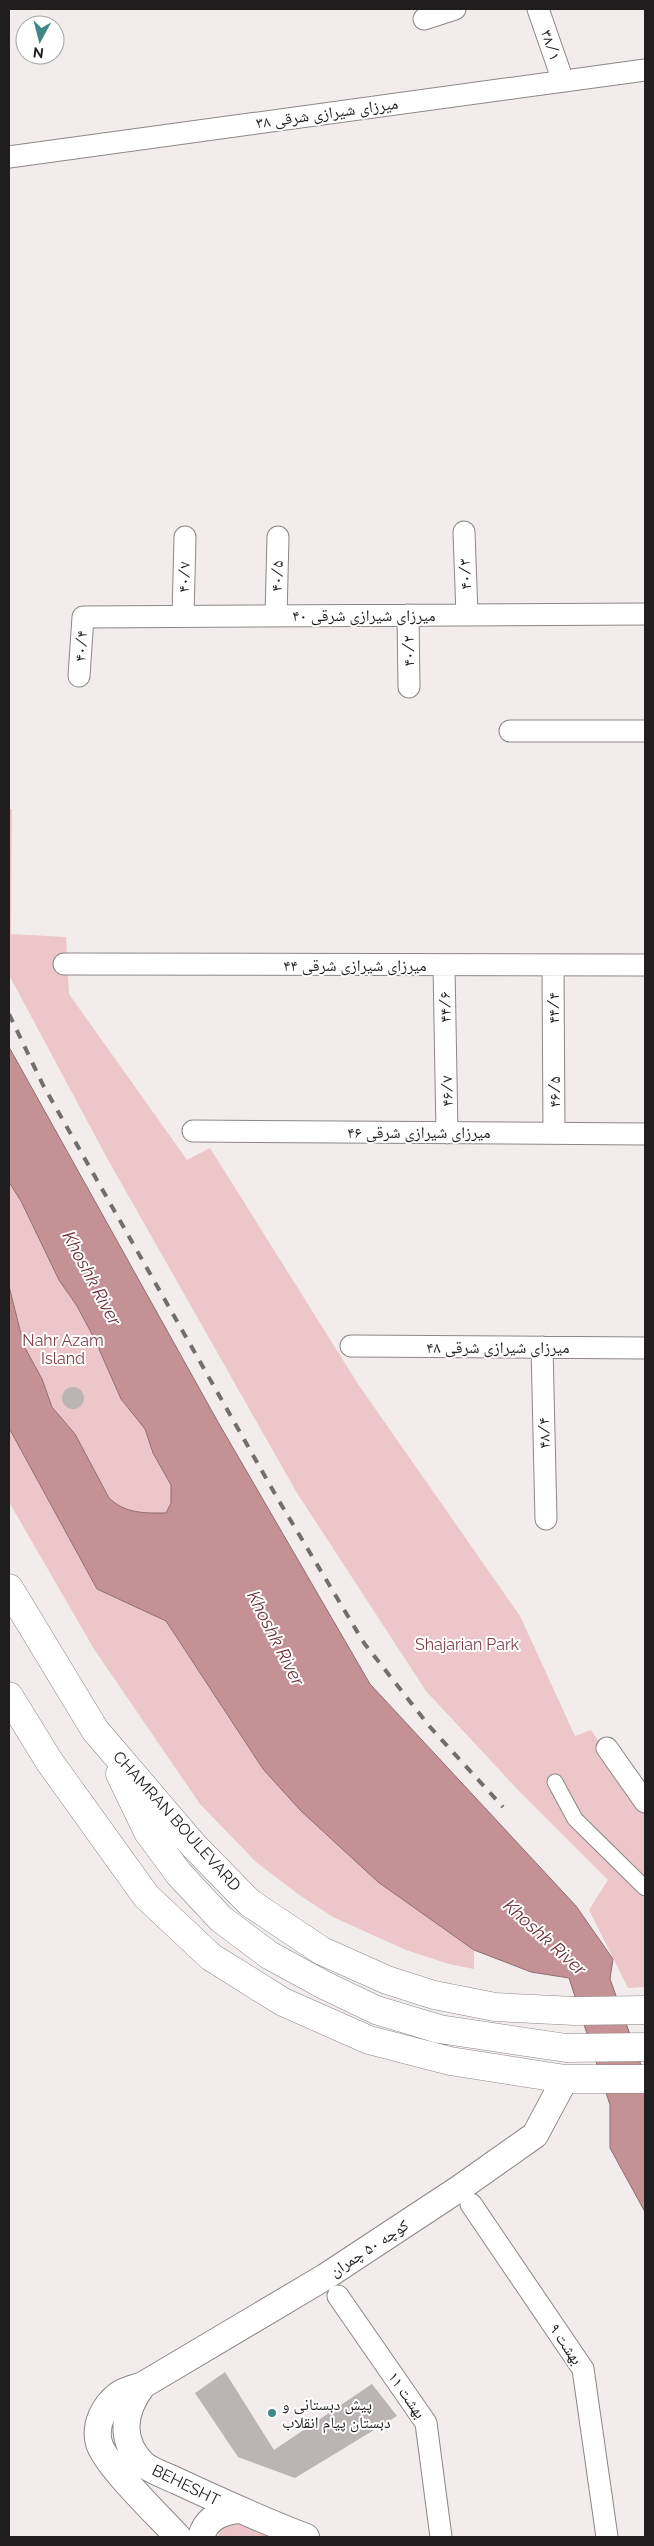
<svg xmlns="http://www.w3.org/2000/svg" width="654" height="2546" font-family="Raleway,'Noto Naskh Arabic',sans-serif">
<rect width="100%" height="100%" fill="#f2ecec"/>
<!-- green -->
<path fill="#ecc6c8" d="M9,809h3l-1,125 55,3 3,57 118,166 23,-12 148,236 162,232 55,120 16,-6 54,84v173l-17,1 -39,-78 19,-30 -90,-90 -92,-99 -129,-198 -190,-335 -98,-183z
M9,1182l12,19 38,79 18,26 18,34 26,59 24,30 8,24 18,32v18l-5,10c-22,0 -40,1 -57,-15l-34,-64 -23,-27 -10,-28 -18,-33 -15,-60z
M9,1428l88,161 69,32 97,148 115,113 96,68v19l-25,-5 -43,-14 -73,-33 -35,-23 -42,-32 -56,-58 -106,-155 -85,-147z
M239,2520l47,17h-68l4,-10z"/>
<!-- water -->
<path fill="#c49194" stroke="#926e70" d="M9,1047l209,375 152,262 206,222 37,53 -3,20 35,97v136l-35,-64v-43l-41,-127 -38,-6 -57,-22 -96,-68 -77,-71 -38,-42 -97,-148 -69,-32 -88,-161v-142l15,60 18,33 10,28 23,27 34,64c17,16 35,15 57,15l5,-10v-18l-18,-32 -8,-24 -24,-30 -26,-59 -18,-34 -18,-26 -38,-79 -12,-19z"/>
<!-- building -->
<path fill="#bab4b4" d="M62 1398a11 11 0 1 1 22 0a11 11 0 1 1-22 0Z
M225,2372l49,78 98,-66 25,32 -102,62 -57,-21 -43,-64z"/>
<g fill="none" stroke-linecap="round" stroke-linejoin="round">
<!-- pedestrian casing -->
<g stroke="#8d8787" stroke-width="17">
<path id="pedestrian" d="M555,1782l20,37 70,69"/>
</g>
<!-- minor casing -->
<g stroke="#8d8787" stroke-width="23">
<path id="minor" d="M538,9l25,72
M424,19l31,-10
M9,157l636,-87
M464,532l3,83
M408,615l1,72
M183,616l2,-79
M276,616l2,-79
M79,676l4,-59 562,-3
M510,731h135
M64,964l581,1
M444,966l3,167
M553,966l1,167
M193,1131l452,3
M351,1346l294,2
M542,1347l4,172
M607,1748l38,54
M471,2204l112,165 24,168
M338,2296l88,127 15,114"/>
</g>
<!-- tertiary casing -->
<g stroke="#8d8787" stroke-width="28">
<path id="tertiary" d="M143,2385c-19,25 -25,54 0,79 8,7 24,12 34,17 43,20 85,39 129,56
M178,2537c-18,-20 -73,-72 -79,-94 -5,-18 5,-37 19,-48 7,-5 17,-7 25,-10l182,-108 135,-89 75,-53 30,-56
M201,2537c5,-18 19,-25 37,-27"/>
</g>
<!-- primary casing -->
<g stroke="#8d8787" stroke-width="29">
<path id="primary" d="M9,1588l86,142 99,116 56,57 72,48 65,29 47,15 61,12 80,4 70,-1
M9,1696l40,65 97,135 65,61 72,45 86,38 81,21 115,18h80
M120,1774l28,58 31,42 42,45 48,36 55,30 52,25 63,19 127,19 79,-1"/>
</g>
<!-- pedestrian -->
<use href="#pedestrian" stroke="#fff" stroke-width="15"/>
<!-- minor -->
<use href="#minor" stroke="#fff" stroke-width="21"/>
<!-- tertiary -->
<use href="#tertiary" stroke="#fff" stroke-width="26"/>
<!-- primary -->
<use href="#primary" stroke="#fff" stroke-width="28"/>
<!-- rail -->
<path stroke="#726e6e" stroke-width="4" stroke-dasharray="9 9" stroke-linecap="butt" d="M9,1014l34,71 236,416 85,142 66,84 73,80"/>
</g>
<!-- markers -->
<circle fill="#408888" stroke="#fff" stroke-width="2" cx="272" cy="2413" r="5"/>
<g text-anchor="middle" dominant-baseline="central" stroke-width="4" stroke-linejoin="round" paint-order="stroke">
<!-- street labels -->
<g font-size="16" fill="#1f1d1d" stroke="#fff">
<text transform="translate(551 45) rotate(71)">۳۸/۱</text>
<text transform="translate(327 113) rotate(-8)">۳۸ میرزای شیرازی شرقی</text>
<text transform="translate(465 574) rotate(-93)">۴۰/۳</text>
<text transform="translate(277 576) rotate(-88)">۴۰/۵</text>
<text transform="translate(184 577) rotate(-88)">۴۰/۷</text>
<text x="364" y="615">۴۰ میرزای شیرازی شرقی</text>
<text transform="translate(81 646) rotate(-86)">۴۰/۴</text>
<text transform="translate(408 651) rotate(-90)">۴۰/۲</text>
<text x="355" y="965">۴۴ میرزای شیرازی شرقی</text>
<text transform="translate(445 1007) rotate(-91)">۴۴/۶</text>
<text transform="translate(553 1008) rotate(-90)">۴۴/۴</text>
<text transform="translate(447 1091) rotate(-91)">۴۶/۷</text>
<text transform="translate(554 1092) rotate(-90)">۴۶/۵</text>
<text x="419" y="1132">۴۶ میرزای شیرازی شرقی</text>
<text x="498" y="1347">۴۸ میرزای شیرازی شرقی</text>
<text transform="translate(544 1433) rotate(-91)">۴۸/۴</text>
<text transform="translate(177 1821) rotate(48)">CHAMRAN BOULEVARD</text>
<text transform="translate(369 2248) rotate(-33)">کوچه ۵۰ چمران</text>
<text transform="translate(566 2344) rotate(56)">۹ بهشت</text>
<text transform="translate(407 2395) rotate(55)">۱۱ بهشت</text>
<text transform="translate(186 2485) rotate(26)">BEHESHT</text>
</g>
<!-- park labels -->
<g font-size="16" fill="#803e45" stroke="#fff">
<text x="63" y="1340">Nahr Azam<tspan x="63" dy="18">Island</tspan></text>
<text x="467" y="1644">Shajarian Park</text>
</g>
<!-- poi labels -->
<g font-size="16" fill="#1f1d1d" stroke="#fff" text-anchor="start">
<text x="282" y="2404">پیش دبستانی و<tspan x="282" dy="18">دبستان پیام انقلاب</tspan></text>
</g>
<!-- water labels -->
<g font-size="18" font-style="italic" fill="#6e2e35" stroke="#fff">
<text transform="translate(92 1278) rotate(62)">Khoshk River</text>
<text transform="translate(276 1638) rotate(63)">Khoshk River</text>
<text transform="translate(545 1937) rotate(42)">Khoshk River</text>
</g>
</g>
<!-- border -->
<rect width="654" height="2546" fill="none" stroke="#1f1d1d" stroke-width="20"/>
<!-- north arrow -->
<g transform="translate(40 40) rotate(187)"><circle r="24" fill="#ffffff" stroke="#a5a5a5"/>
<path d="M0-4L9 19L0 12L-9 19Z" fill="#408888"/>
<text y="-8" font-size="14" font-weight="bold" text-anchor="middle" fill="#1f1d1d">N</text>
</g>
</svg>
